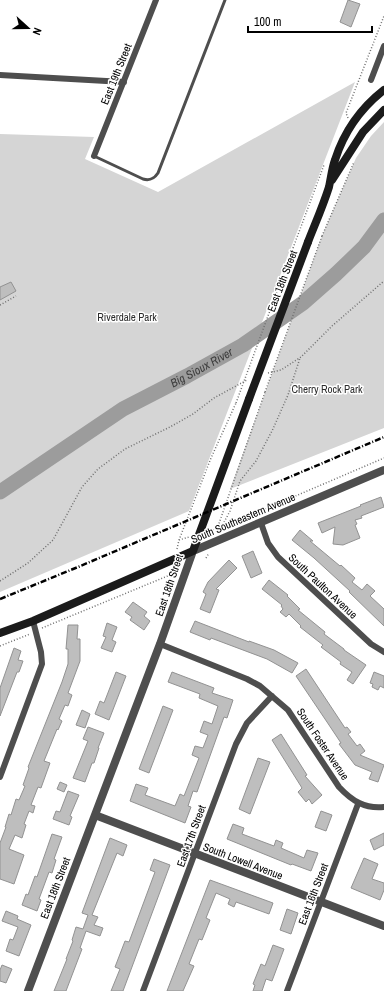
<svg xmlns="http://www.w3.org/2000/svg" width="384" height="991" font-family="'Archivo Narrow',sans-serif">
<rect width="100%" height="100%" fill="#fff"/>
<!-- green -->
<path fill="#d5d5d5" d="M355,82l-166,429 -189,81v-458l94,3 -9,22 73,33z
M384,122v306l-154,61 92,-253 34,-78 15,-22z"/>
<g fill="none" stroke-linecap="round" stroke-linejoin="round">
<!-- river -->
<path stroke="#9c9c9c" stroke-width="15" id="s1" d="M0,492l123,-83 64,-33 56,-31 60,-42 33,-29 28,-27 20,-27"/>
</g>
<!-- building -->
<path fill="#bebebe" stroke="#929292" d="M348,0l12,4 -9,23 -11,-5z
M11,282l5,9 -16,9v-13z
M381,497l3,10 -23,9 1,2 -7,2 2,4 -2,1 5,13 -17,7 -10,-1 2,-17 -13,6 -4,-10 43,-17 -1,-1z
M300,530l13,11h-3l30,25 1,-1 14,13 -3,4 10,8 5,-6 8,7 -5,5 14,13v17l-35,-34 1,-1 -36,-33 -22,-18z
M253,551l9,22 -11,5 -9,-22z
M229,560l8,8 -21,21 3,1 -9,23 -10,-4 6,-15 -3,-2 5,-10z
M269,580l19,15 -1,1 13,13 -2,1 27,22 -1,2 20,15v1l22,15 -13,19 -6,-4 5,-8 -12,-8 1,-2 -20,-15 2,-2 -23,-18 1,-1 -12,-12 -3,3 -6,-5 3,-3 -2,-3 1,-1 -20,-16z
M133,602l14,10 -3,4 6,5 -6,9 -14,-10 2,-3 -7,-5z
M195,621l54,21v-1l25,9 24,13 -6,10 -25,-14 -56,-21 -1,2 -20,-8z
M107,623l10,4 -5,13 4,2 -4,10 -11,-4 5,-11 -3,-1z
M68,625h10l-1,14h3v22l-12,32 4,2 -4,11 -3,-1 -6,14 3,2 -4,9 -1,-1 -13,32 6,2 -9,25 -3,-1 -7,18 4,1 -2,7 -4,-2 -5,13 2,1 -4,13 -7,-3 -6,14 15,6 -10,29 -14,-5v-36l6,-16h-1l4,-13 2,1 5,-16 3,1 6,-14 -2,-1 6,-17 -1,-1 34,-85 6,-18v-15h-2z
M14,648l7,3 -3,9 5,1 -4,11h-2l-17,44v-28z
M306,669l39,59 2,-1 4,5 -3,2 9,12 3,-2 5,7 -5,4 24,10 -6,17 -9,-3 3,-7 -17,-7 -16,-21 2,-1 -14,-21 -31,-46z
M116,672l10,4 -17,44 -14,-6 5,-13 4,2z
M172,672l42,16 -2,5 21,7 -6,18 -3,-1 -27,75 -4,-1 -5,15 3,1 -6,16 -55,-22 6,-17 12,4 -3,7 30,11 5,-12 4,2 15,-38 -7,-3 3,-9 8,2 5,-13 -8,-3 4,-11 8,3 6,-18 -19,-8 1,-4 -32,-12z
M374,672l10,4v12l-4,-2 -2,4 -6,-3 1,-3 -3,-1z
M163,706l10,4 -24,63 -10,-4z
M82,710l8,4 -5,14 -9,-3z
M88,727l16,6 -6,15h1l-5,15h-2l-7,19 -12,-4 15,-37 -5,-2z
M281,734l26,41 -2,1 17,19 -10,9 -3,-5 -3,3 -8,-10 4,-4 -30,-48z
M258,758l12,4 -20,52 -11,-5z
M60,782l7,3 -3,7 -7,-3z
M68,791l11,4 -9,21 2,1 -3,8 -16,-6 3,-8 4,1z
M321,811l11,4 -6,16 -11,-4z
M233,824l11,4 -2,6 32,12 2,-6 7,3 -2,5 23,10 3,-8 11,3 -7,18 -19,-7 -1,1 -64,-26z
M384,833v12l-10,5 -4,-10z
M52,834l10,3 -8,22 2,1 -4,13 -3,-1 -10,27 2,1 -4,11 -15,-6 4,-11 2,1 7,-19 2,1z
M110,838l17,7 -4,11 -6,-3 -25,62 6,2 -4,8 9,3 -3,8 -14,-5 -6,17 2,1 -16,42h-12l13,-32h-1l7,-18 -1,-1 4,-13 7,2 5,-14 -6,-2z
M364,858l14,6 -6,15 12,4v7l-4,10 -29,-12z
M154,859l16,6 -47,126h-12l9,-22 -5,-2 10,-26 4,1 26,-70 -5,-2z
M210,880l63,23 -4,11 -33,-12 -2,5 -6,-3 2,-5 -14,-6 -10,25 4,2 -8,20 -3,-1 -10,25 5,2 -11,25h-16z
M287,909l11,4 -7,21 -11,-4z
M6,911l12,5 -1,3 14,6 -12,31 -13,-5 4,-12 3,1 5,-13 -16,-6z
M273,945l11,4 -12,32 -6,-2 -4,12h-9l2,-6 -2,-1 8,-20 4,2z
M2,965l10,4 -6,14 -6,-2v-11z"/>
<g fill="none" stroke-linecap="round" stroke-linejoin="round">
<!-- path -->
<path stroke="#707070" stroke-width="1.5" stroke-dasharray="1 2" stroke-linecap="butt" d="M348,118l-2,-5 38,-97
M322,236l32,-74
M293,248l31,-83
M0,305l16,-9
M268,373l13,-3 20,-13 31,-31 52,-45
M221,528l163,-70
M210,531l11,-3 9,-17 10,-30 16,-20 17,-32 15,-34 12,-37
M216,532l49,-140
M179,540l10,-3
M177,549l2,-9 32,-82 25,-55
M206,558l3,-5
M0,581l28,-18 25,-23 29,-53 16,-18 27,-20 45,-22 23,-13 21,-16 33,-18
M42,628l128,-53 2,-7
M0,646l30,-12"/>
<!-- service -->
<path stroke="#4e4e4e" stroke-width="3" d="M94,156l49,23c7,2 11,0 15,-6l67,-173"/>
<!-- minor -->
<path stroke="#4e4e4e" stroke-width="6" d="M0,75l124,7
M371,80l13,-34
M94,156l62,-156
M261,523l7,20 10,14 93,87 13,8
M160,644l87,35 13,7 28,24 51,77c13,14 26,22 45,20
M0,777l42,-113 -1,-12 -8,-31
M143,991l93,-247 11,-21 25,-27
M287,991l71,-187"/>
<!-- tertiary -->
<path stroke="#4e4e4e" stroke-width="8" d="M95,815l289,111
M28,991l132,-347 33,-93 191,-81"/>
<!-- secondary -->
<path stroke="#1b1b1b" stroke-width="8" d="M332,180l31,-48 21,-22
M308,242c7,-18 15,-36 21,-55 2,-9 3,-19 6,-27 9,-28 26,-52 49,-70
M0,633l33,-12 160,-70 56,-152"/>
<!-- rail -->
<path stroke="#000" stroke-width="2.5" stroke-dasharray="6 2 1 2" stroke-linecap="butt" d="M0,599l78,-32 306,-130"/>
<!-- path-bridge -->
<path stroke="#707070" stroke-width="1.5" stroke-dasharray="1 2" stroke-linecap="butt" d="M265,392l57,-156
M236,403l57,-155"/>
<!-- secondary-bridge -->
<path stroke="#1b1b1b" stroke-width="8" d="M249,399l59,-157"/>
</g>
<g text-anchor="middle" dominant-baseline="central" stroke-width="3" stroke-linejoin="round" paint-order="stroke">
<!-- street labels -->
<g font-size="11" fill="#000" stroke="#fff">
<text transform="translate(116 74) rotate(-68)">East 19th Street</text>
<text transform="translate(282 281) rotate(-69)">East 18th Street</text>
<text transform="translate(243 518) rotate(-23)">South Southeastern Avenue</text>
<text transform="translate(169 585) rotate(-71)">East 18th Street</text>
<text transform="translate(323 586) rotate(43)">South Paulton Avenue</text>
<text transform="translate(323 744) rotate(56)">South Foster Avenue</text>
<text transform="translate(191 836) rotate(-70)">East 17th Street</text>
<text transform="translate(243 861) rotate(21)">South Lowell Avenue</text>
<text transform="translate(55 888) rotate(-69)">East 18th Street</text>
<text transform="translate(313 894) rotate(-69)">East 16th Street</text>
</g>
<!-- park labels -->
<g font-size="11" fill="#2c2c2c" stroke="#fff">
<text x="127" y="317">Riverdale Park</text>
<text x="327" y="389">Cherry Rock Park</text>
</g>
<!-- water labels -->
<g font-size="12" font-style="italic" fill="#3d3d3d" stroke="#fff">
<text stroke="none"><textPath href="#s1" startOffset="237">Big Sioux River</textPath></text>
</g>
</g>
<!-- north arrow -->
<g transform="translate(28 28) rotate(111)" stroke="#ffffff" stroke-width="3" paint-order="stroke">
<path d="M0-3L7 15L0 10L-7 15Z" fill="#000000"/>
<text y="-6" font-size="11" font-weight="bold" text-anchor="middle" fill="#000000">N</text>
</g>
<!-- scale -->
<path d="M248 26v6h124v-6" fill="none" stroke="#000000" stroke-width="2"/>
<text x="254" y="26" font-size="12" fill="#000000" stroke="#ffffff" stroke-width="3" paint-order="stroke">100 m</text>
</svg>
